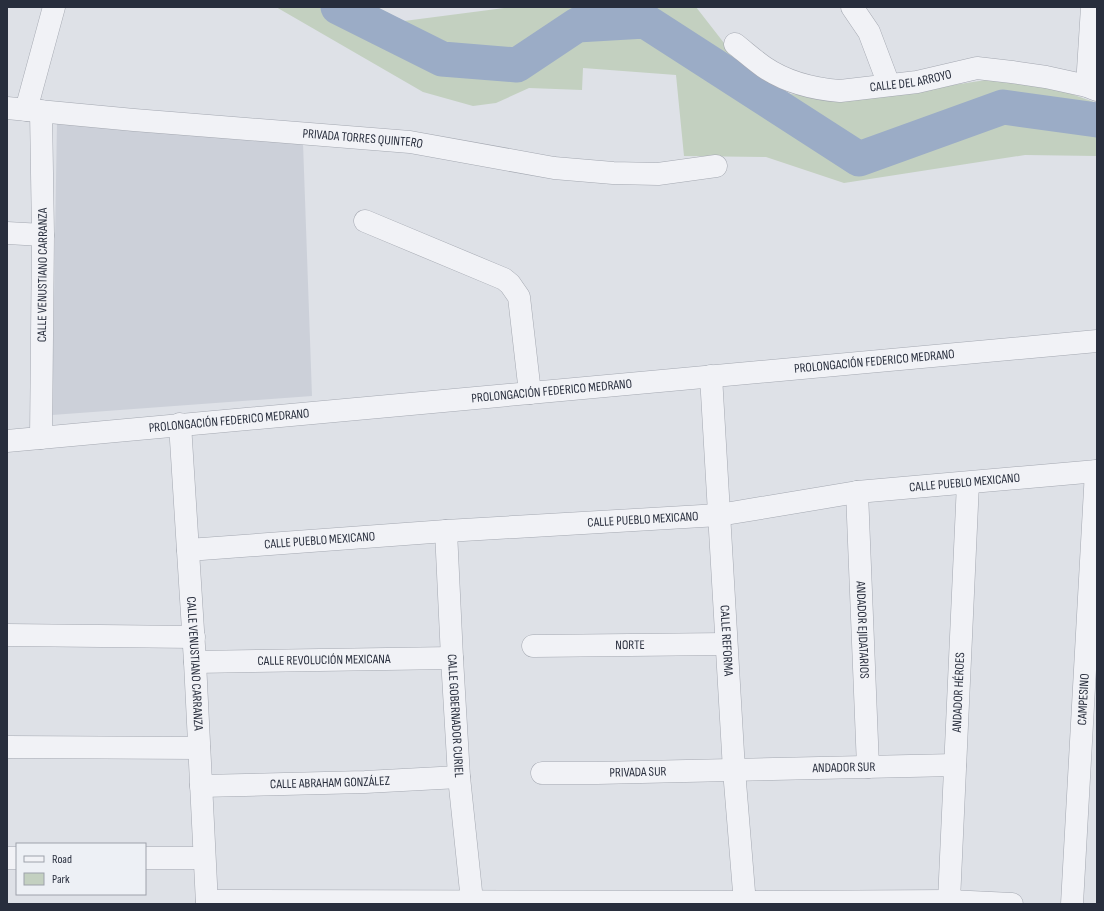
<svg xmlns="http://www.w3.org/2000/svg" width="1104" height="911" font-family="'Sofia Sans Condensed',sans-serif">
<rect width="100%" height="100%" fill="#dee1e7"/>
<!-- built -->
<path fill="#ccd0d9" d="M57,122l246,21 9,253 -260,19z"/>
<!-- green -->
<path fill="#c3d0c0" d="M276,7h101l27,14 107,-14h185l28,36 33,35 34,16 58,7 150,-23 61,12 37,13v53l-72,-1 -181,28 -78,-26 -82,-1 -8,-81 -93,-7 -1,22 -53,-2 -33,15 -23,3 -50,-14z"/>
<g fill="none" stroke-linecap="round" stroke-linejoin="round">
<!-- river -->
<path stroke="#9bacc6" stroke-width="35" d="M338,7l104,52 75,6 60,-40 68,-4 214,138 144,-52 94,13"/>
<!-- minor casing -->
<g stroke="#a4a8b1" stroke-width="23">
<g id="minor">
<path d="M852,7l17,25 20,53"/>
<path id="s1" d="M735,44c9,7 19,16 29,23 22,15 50,22 76,24l77,-9 60,-14 35,4 34,5 41,9 10,4"/>
<path d="M1087,86l5,-79"/>
<path id="s2" d="M7,108l127,12 276,22 144,26 59,5 45,1 58,-8"/>
<path d="M26,110l28,-103"/>
<path d="M365,221l139,58 6,5 9,13 11,96"/>
<path d="M7,233l36,2"/>
<path id="s3" d="M711,376l23,394 11,134"/>
<path id="s4" d="M180,424l15,238 12,242"/>
<path id="s5" d="M41,438l2,-203 -2,-124"/>
<path id="s6" d="M7,441l1090,-100"/>
<path id="s7" d="M857,492l11,275"/>
<path id="s8" d="M446,531l6,127 7,119 13,124"/>
<path id="s9" d="M188,550l258,-19 273,-16 138,-23 240,-21"/>
<path d="M7,635l187,2"/>
<path id="s10" d="M533,646l193,-2"/>
<path id="s11" d="M195,662l257,-4"/>
<path d="M7,747l192,1"/>
<path id="s12" d="M542,773h55l358,-8"/>
<path id="s13" d="M201,786l164,-4 94,-5"/>
<path d="M7,858h10"/>
<path d="M145,858h59"/>
<path d="M207,901l538,1 204,-1 63,3"/>
<path id="s14" d="M949,901l19,-418"/>
<path id="s15" d="M1072,904l24,-433"/>
</g>
</g>
<!-- minor -->
<use href="#minor" stroke="#f1f2f6" stroke-width="22"/>
</g>
<g text-anchor="middle" dominant-baseline="central" stroke-width="4" stroke-linejoin="round" paint-order="stroke">
<!-- street labels -->
<g font-size="13" fill="#282e3d" stroke="#edf0f5">
<text stroke="none"><textPath href="#s1" startOffset="189">CALLE DEL ARROYO</textPath></text>
<text stroke="none"><textPath href="#s2" startOffset="357">PRIVADA TORRES QUINTERO</textPath></text>
<text stroke="none"><textPath href="#s5" startOffset="163">CALLE VENUSTIANO CARRANZA</textPath></text>
<text stroke="none"><textPath href="#s6" startOffset="871">PROLONGACIÓN FEDERICO MEDRANO</textPath></text>
<text stroke="none"><textPath href="#s6" startOffset="547">PROLONGACIÓN FEDERICO MEDRANO</textPath></text>
<text stroke="none"><textPath href="#s6" startOffset="223">PROLONGACIÓN FEDERICO MEDRANO</textPath></text>
<text stroke="none"><textPath href="#s9" startOffset="780">CALLE PUEBLO MEXICANO</textPath></text>
<text stroke="none"><textPath href="#s9" startOffset="456">CALLE PUEBLO MEXICANO</textPath></text>
<text stroke="none"><textPath href="#s9" startOffset="132">CALLE PUEBLO MEXICANO</textPath></text>
<text stroke="none"><textPath href="#s7" startOffset="138">ANDADOR EJIDATARIOS</textPath></text>
<text stroke="none"><textPath href="#s3" startOffset="265">CALLE REFORMA</textPath></text>
<text stroke="none"><textPath href="#s10" startOffset="97">NORTE</textPath></text>
<text stroke="none"><textPath href="#s11" startOffset="129">CALLE REVOLUCIÓN MEXICANA</textPath></text>
<text stroke="none"><textPath href="#s4" startOffset="240">CALLE VENUSTIANO CARRANZA</textPath></text>
<text stroke="none"><textPath href="#s14" startOffset="209">ANDADOR HÉROES</textPath></text>
<text stroke="none"><textPath href="#s15" startOffset="205">CAMPESINO</textPath></text>
<text stroke="none"><textPath href="#s8" startOffset="185">CALLE GOBERNADOR CURIEL</textPath></text>
<text stroke="none"><textPath href="#s12" startOffset="302">ANDADOR SUR</textPath></text>
<text stroke="none"><textPath href="#s12" startOffset="96">PRIVADA SUR</textPath></text>
<text stroke="none"><textPath href="#s13" startOffset="129">CALLE ABRAHAM GONZÁLEZ</textPath></text>
</g>
</g>
<!-- border -->
<rect width="1104" height="911" fill="none" stroke="#282e3d" stroke-width="16"/>
<!-- legend -->
<rect x="16" y="843" width="130" height="52" fill="#edf0f5" stroke="#9ea2ab"/>
<rect x="24" y="856" width="20" height="6" fill="#f1f2f6" stroke="#9ea2ab"/>
<text x="52" y="863" font-size="12" fill="#282e3d">Road</text>
<rect x="24" y="873" width="20" height="12" fill="#c3d0c0" stroke="#9ea2ab"/>
<text x="52" y="883" font-size="12" fill="#282e3d">Park</text>
</svg>
